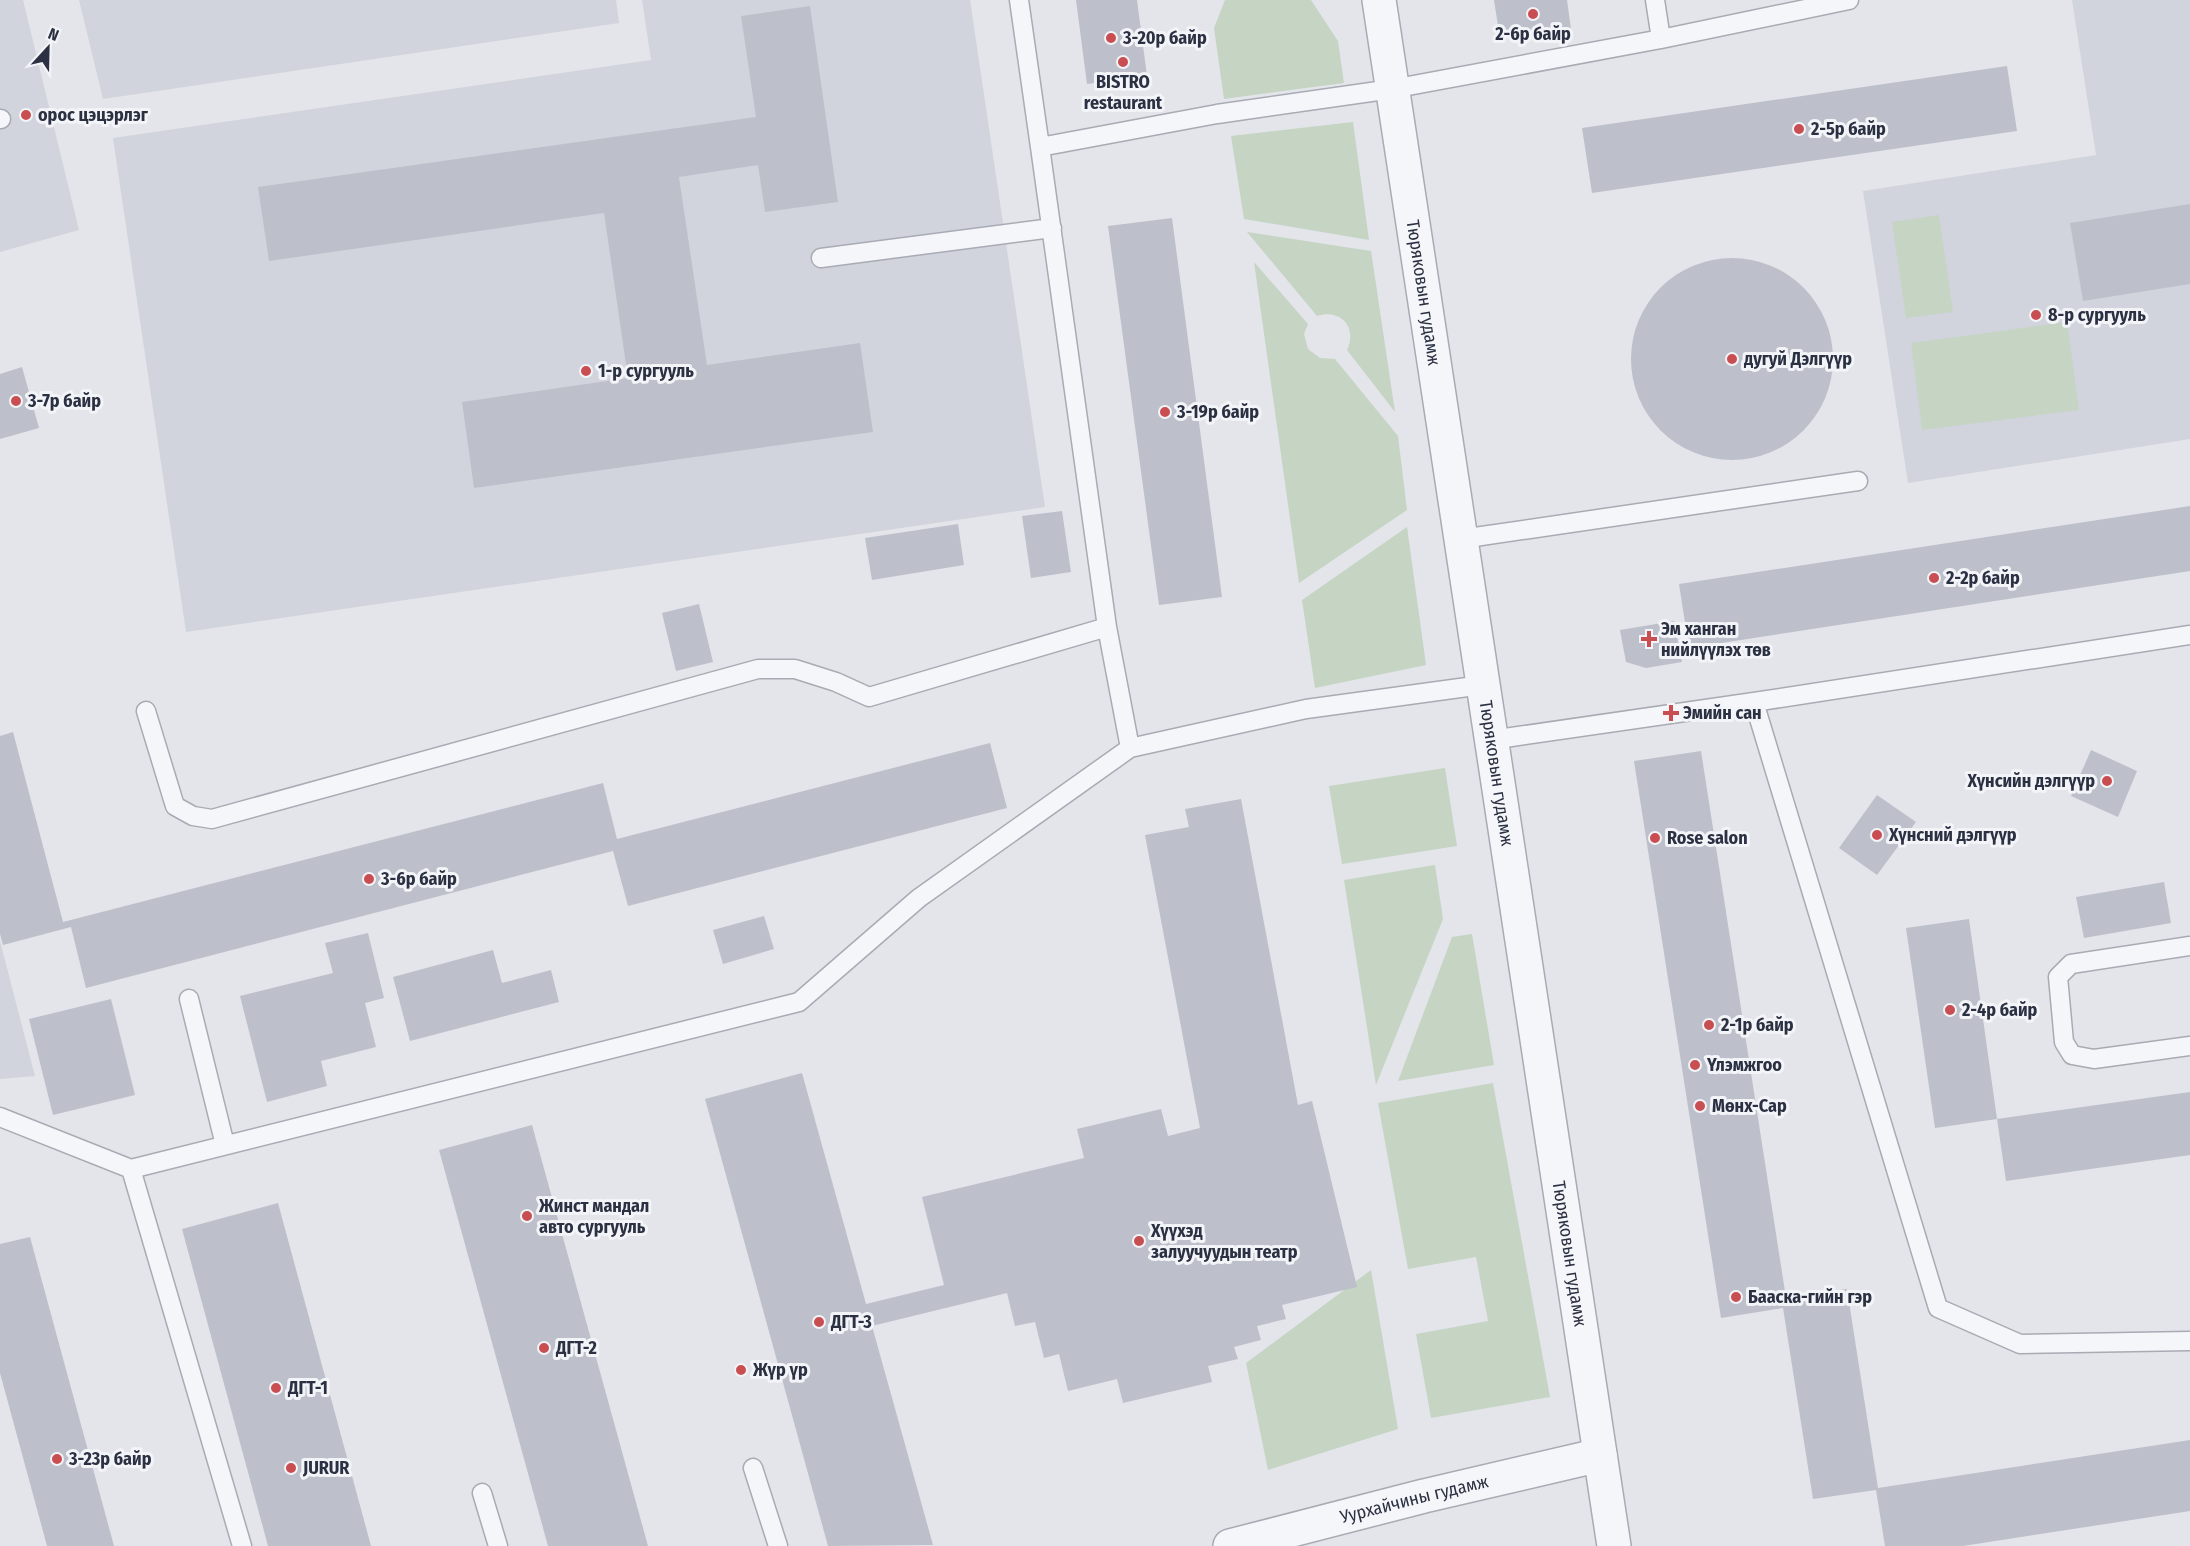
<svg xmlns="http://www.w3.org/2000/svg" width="2190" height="1546" font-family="'Fira Sans Condensed',sans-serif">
<rect width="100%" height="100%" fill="#e3e5ea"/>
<!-- built -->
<path fill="#d1d4dc" d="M0,0h23l56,230 -79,22z
M79,0h537l3,23 -516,76z
M642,0h328l75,507 -859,125 -73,-494 538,-78z
M2072,0h118v439l-282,44 -45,-292 233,-36z
M0,941l35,135 -35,3z"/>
<!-- green -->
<path fill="#c6d4c4" d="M1225,0h86l27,41 6,42 -120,16 -10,-71z
M1353,122l16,118 -125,-21 -13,-83z
M1939,215l14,97 -47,6 -14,-96z
M1247,232l124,19 24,161 -48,-62c11,-23 -7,-42 -30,-34z
M1254,262l54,62 -4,10 4,15 12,9 15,1 63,77 9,74 -108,73z
M2067,322l12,88 -157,20 -11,-87z
M1407,527l19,138 -111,23 -13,-88z
M1445,768l12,78 -115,18 -13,-78z
M1435,865l8,54 -67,166 -32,-205z
M1472,934l22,131 -96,16 54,-144z
M1493,1083l57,314 -119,21 -15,-84 72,-13 -12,-64 -68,12 -30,-166z
M1371,1270l27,159 -130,41 -22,-107z"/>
<!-- building -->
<path fill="#bdc0ca" d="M1076,0h61l10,76 -60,8z
M1494,0h73l4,29 -71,10z
M810,6l28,196 -73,10 -7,-47 -79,12 28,188 153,-22 13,89 -399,56 -12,-86 166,-24 -24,-165 -335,48 -11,-74 498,-70 -15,-101z
M2007,66l10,65 -425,62 -10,-65z
M2190,204v80l-107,17 -13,-78z
M1172,218l50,379 -63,8 -51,-379z
M1631 359a101 101 0 1 1 202 0a101 101 0 1 1-202 0Z
M22,367l17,61 -39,11v-65z
M2190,506v65l-501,77 -10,-64z
M1062,511l9,61 -40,6 -9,-62z
M958,524l6,41 -92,15 -7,-42z
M699,604l14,58 -37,9 -14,-58z
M1674,621l8,41 -36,6 -20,-6 -6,-32z
M13,732l50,190 540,-139 14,56 373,-96 17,65 -379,98 -15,-55 -527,137 -15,-61 -68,18 -3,-11v-198z
M2091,750l46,21 -19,46 -47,-21z
M1701,751l85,547 61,-9 31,199 312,-48v71l-227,35h-78l-9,-56 -63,9 -30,-191 -62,10 -87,-557z
M1877,795l39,27 -39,53 -38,-27z
M1241,799l57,306 14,-4 45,186 -75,18 4,14 -29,7 4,14 -27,7 4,12 -30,7 4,16 -89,21 -6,-24 -49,12 -9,-37 -15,4 -9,-36 -20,4 -8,-33 -135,33 61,219 -105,1 -123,-447 97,-26 64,231 78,-19 -22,-88 162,-39 -7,-29 84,-20 7,27 32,-8 -55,-293 44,-8 -4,-18z
M2164,882l7,41 -87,15 -8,-41z
M764,916l10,33 -51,15 -10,-34z
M1969,919l28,200 -62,9 -29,-200z
M368,933l16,65 -19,5 11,44 -55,14 6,25 -60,16 -27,-106 93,-23 -8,-30z
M493,950l9,33 49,-13 8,32 -149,39 -17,-64z
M111,999l24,96 -82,20 -24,-96z
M2190,1092v63l-184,26 -9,-62z
M532,1125l116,421h-100l-109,-396z
M278,1203l93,343h-103l-86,-317z
M30,1237l84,309h-67l-47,-173v-129z"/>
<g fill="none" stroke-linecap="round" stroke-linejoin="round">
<!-- service casing -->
<g stroke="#a8abb4" stroke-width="21">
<path id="service" d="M1019,0l21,147 177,-33 175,-25 269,-50 -6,-39
M1661,39l188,-39
M0,119h1
M1040,147l67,480 23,121 176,-39 176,-24
M821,258l231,-30
M1461,539l397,-58
M1754,702l184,606 82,36 170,-3
M146,711l29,95 18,10 19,3 546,-150h37l41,13 33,15 238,-70
M1491,740l263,-38 436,-67
M2190,946l-119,18 -13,13 6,65 8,13 22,4 96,-13
M189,999l36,146
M0,1117l131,52 668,-167 120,-104 211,-150
M131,1169l111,377
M753,1468l25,78
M482,1493l16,53"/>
</g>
<!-- minor casing -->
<g stroke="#a8abb4" stroke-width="36">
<g id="minor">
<path id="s1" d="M1379,0l235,1546"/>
<path id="s2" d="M1230,1546l194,-50 176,-41"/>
</g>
</g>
<!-- service -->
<use href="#service" stroke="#f5f6f9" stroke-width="18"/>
<!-- minor -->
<use href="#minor" stroke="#f5f6f9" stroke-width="33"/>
</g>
<!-- markers -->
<g fill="#c94e51" stroke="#f2f4f8" stroke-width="2">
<circle cx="1533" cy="14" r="6"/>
<circle cx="1111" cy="38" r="6"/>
<circle cx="1123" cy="62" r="6"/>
<circle cx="26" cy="115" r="6"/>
<circle cx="1799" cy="129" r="6"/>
<circle cx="2036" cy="315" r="6"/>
<circle cx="1732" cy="359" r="6"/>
<circle cx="586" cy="371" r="6"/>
<circle cx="16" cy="401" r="6"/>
<circle cx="1165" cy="412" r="6"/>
<circle cx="1934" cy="578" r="6"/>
<path d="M1646 630h6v6h6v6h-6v6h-6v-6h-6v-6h6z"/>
<path d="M1668 704h6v6h6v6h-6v6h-6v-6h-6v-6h6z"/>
<circle cx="2107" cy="781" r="6"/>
<circle cx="1877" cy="835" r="6"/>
<circle cx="1655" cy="838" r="6"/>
<circle cx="369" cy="879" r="6"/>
<circle cx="1950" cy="1010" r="6"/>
<circle cx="1709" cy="1025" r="6"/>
<circle cx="1695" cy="1065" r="6"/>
<circle cx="1700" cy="1106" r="6"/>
<circle cx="527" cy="1216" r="6"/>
<circle cx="1139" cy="1241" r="6"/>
<circle cx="1736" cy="1297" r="6"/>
<circle cx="819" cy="1322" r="6"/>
<circle cx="544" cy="1348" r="6"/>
<circle cx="741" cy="1370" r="6"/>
<circle cx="276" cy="1388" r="6"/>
<circle cx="57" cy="1459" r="6"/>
<circle cx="291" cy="1468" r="6"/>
</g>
<g text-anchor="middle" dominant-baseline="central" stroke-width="6" stroke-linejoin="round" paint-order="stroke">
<!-- poi labels -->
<g font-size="18" font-weight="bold" fill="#2b3142" stroke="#f2f4f8" text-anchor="start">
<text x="1533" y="34" text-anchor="middle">2-6р байр</text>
<text x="1123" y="38">3-20р байр</text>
<text x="1123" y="82" text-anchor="middle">BISTRO<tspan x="1123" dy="21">restaurant</tspan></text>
<text x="38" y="115">орос цэцэрлэг</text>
<text x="1811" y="129">2-5р байр</text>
<text x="2048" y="315">8-р сургууль</text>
<text x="1744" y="359">дугуй Дэлгүүр</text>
<text x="598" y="371">1-р сургууль</text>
<text x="28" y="401">3-7р байр</text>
<text x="1177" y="412">3-19р байр</text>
<text x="1946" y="578">2-2р байр</text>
<text x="1661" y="629">Эм ханган<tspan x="1661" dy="21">нийлүүлэх төв</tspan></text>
<text x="1683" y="713">Эмийн сан</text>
<text x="2095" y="781" text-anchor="end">Хүнсийн дэлгүүр</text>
<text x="1889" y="835">Хүнсний дэлгүүр</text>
<text x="1667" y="838">Rose salon</text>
<text x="381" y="879">3-6р байр</text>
<text x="1962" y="1010">2-4р байр</text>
<text x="1721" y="1025">2-1р байр</text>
<text x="1707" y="1065">Үлэмжгоо</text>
<text x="1712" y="1106">Мөнх-Сар</text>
<text x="539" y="1206">Жинст мандал<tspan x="539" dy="21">авто сургууль</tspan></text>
<text x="1151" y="1231">Хүүхэд<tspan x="1151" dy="21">залуучуудын театр</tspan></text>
<text x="1748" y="1297">Бааска-гийн гэр</text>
<text x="831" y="1322">ДГТ-3</text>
<text x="556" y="1348">ДГТ-2</text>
<text x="753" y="1370">Жүр үр</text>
<text x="288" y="1388">ДГТ-1</text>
<text x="69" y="1459">3-23р байр</text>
<text x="303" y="1468">JURUR</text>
</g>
<!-- street labels -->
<g font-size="18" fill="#2b3142" stroke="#f2f4f8">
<text stroke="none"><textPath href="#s1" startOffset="296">Тюряковын гудамж</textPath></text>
<text stroke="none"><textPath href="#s1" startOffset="782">Тюряковын гудамж</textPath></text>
<text stroke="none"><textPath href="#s1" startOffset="1268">Тюряковын гудамж</textPath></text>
<text stroke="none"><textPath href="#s2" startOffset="190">Уурхайчины гудамж</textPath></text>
</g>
</g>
<!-- north arrow -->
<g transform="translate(48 48) rotate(22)" stroke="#f2f4f8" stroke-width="4.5" paint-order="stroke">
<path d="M0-4.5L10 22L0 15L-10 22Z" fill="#2b3142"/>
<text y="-9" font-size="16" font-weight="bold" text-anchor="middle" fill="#2b3142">N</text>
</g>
</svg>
